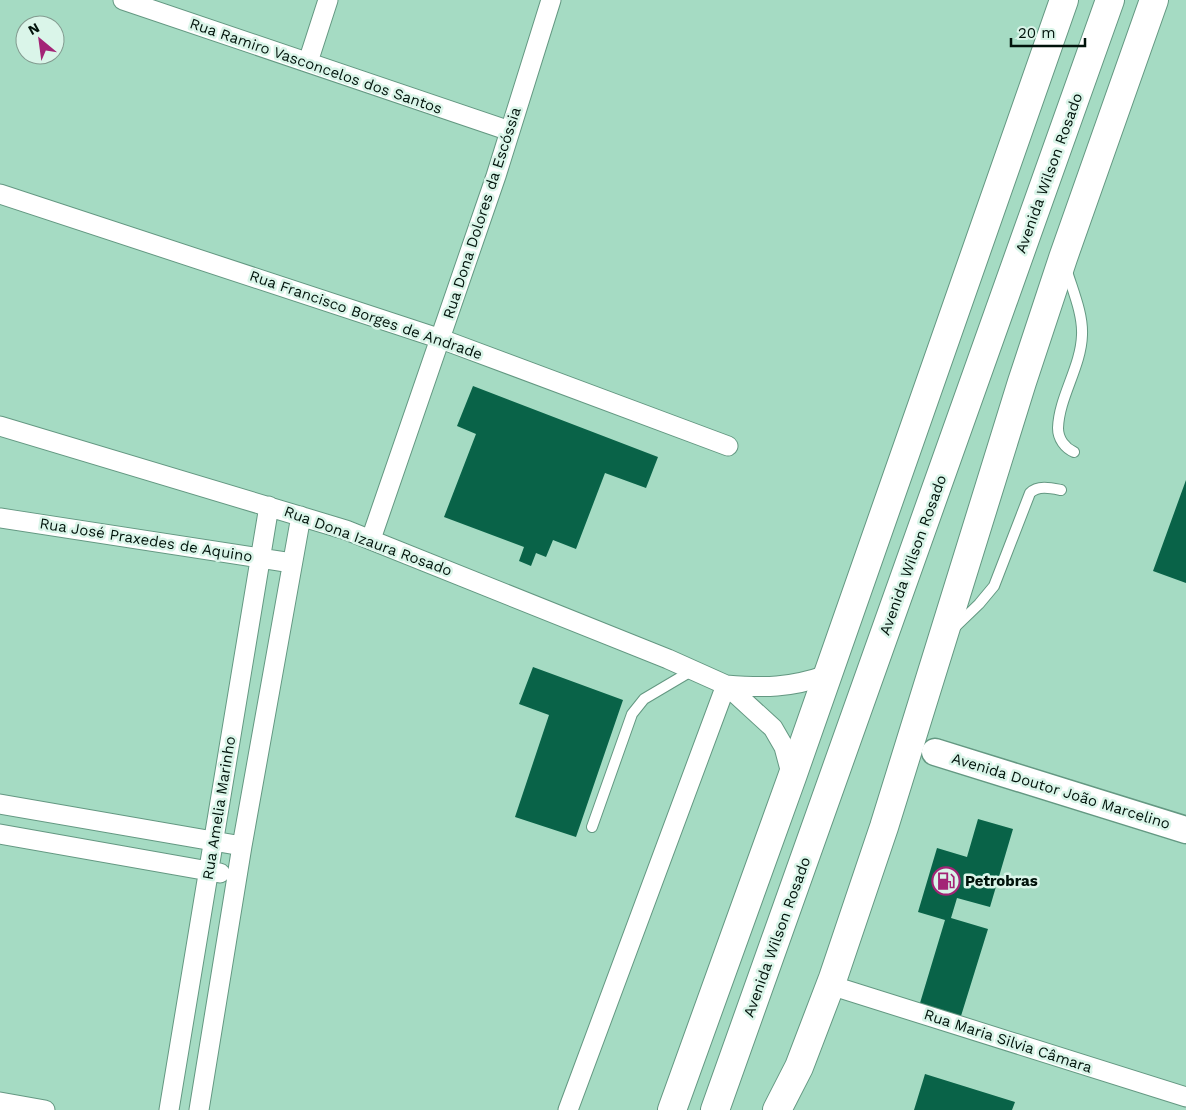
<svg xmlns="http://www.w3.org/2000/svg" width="1186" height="1110" font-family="'Work Sans',sans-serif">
<rect width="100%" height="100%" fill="#a5dbc3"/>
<!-- building -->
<path fill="#096348" d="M473,386l185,71 -12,31 -41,-15 -29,76 -23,-9 -7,17 -10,-4 -5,13 -12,-5 5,-14 -80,-30 32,-83 -19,-8z
M1186,480v103l-33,-12z
M533,667l90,33 -47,137 -61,-20 34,-102 -30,-11z
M978,819l35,10 -23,78 -33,-9 -6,20 37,11 -27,87 -41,-13 25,-83 -27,-8 19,-64 30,9z
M925,1074l90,28 -3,8h-98z"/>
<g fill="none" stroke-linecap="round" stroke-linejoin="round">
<!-- lane casing -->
<g stroke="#649882" stroke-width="12">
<path id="lane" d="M1066,268c6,21 17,45 16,67 -1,32 -23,62 -24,93 0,11 7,20 16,24
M952,630l27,-26 15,-18 36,-93c8,-8 21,-5 31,-3
M592,827l40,-113 12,-15 49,-29"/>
</g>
<!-- street casing -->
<g stroke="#649882" stroke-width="21">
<path id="street" d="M123,0l387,131
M308,62l20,-62
M0,194l441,145 287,107
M0,426l346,104 322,129 58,26 47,43 11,19 8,30
M0,518l292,45
M371,539l125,-363 55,-176
M726,685c38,3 64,3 101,-10
M0,804l242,42
M0,834l220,39
M830,985l356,112
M0,1102l45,8
M169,1110l100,-604
M199,1110l43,-264 59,-330
M568,1110l158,-425"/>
</g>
<!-- secondary casing -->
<g stroke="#649882" stroke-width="29">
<path id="secondary" d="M935,752l251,78"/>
</g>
<!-- highway casing -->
<g stroke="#649882" stroke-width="30">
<path id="highway" d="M672,1110l120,-333 272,-777
M715,1110l395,-1110
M777,1110l22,-43 34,-89 51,-151 138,-445 41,-124 91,-258"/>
</g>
<!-- lane -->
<use href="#lane" stroke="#fff" stroke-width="10"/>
<!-- street -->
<use href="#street" stroke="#fff" stroke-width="19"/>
<!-- secondary -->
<use href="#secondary" stroke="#fff" stroke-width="26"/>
<!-- highway -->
<use href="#highway" stroke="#fff" stroke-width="28"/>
</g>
<!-- icons -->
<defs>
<g id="fuel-ring" transform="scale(1.4375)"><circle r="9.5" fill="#daf5e9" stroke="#a32476" stroke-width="1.5"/><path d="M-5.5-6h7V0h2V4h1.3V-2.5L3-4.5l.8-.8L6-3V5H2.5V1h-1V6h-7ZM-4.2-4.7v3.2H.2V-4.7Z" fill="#a32476"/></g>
</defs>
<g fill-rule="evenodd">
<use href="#fuel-ring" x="946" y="881"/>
</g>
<g text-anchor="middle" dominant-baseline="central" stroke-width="5" stroke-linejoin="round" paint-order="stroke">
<!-- street labels -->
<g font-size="15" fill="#01130b" stroke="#daf5e9">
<text transform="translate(316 66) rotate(19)">Rua Ramiro Vasconcelos dos Santos</text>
<text transform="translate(1049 173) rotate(-70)">Avenida Wilson Rosado</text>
<text transform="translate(482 213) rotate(-72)">Rua Dona Dolores da Escóssia</text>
<text transform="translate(366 315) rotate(19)">Rua Francisco Borges de Andrade</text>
<text transform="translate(146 540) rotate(9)">Rua José Praxedes de Aquino</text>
<text transform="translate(368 541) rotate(20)">Rua Dona Izaura Rosado</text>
<text transform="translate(913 555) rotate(-70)">Avenida Wilson Rosado</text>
<text transform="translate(1061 791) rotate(17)">Avenida Doutor João Marcelino</text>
<text transform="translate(219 808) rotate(-81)">Rua Amelia Marinho</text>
<text transform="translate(777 937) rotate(-70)">Avenida Wilson Rosado</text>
<text transform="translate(1008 1041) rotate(18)">Rua Maria Silvia Câmara</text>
</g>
<!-- poi labels -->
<g font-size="15" font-weight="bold" fill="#01130b" stroke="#daf5e9" text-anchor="start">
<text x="965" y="881">Petrobras</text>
</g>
</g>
<!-- north arrow -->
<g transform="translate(40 40) rotate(331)"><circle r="24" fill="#daf5e9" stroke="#839b90"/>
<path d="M0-4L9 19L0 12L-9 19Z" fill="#a32476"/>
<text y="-8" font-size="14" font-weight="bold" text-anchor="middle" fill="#01130b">N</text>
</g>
<!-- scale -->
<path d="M1011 38v8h74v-8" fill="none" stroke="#01130b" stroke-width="2.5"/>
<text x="1018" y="38" font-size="15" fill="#01130b" stroke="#daf5e9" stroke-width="4" paint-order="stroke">20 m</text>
</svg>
